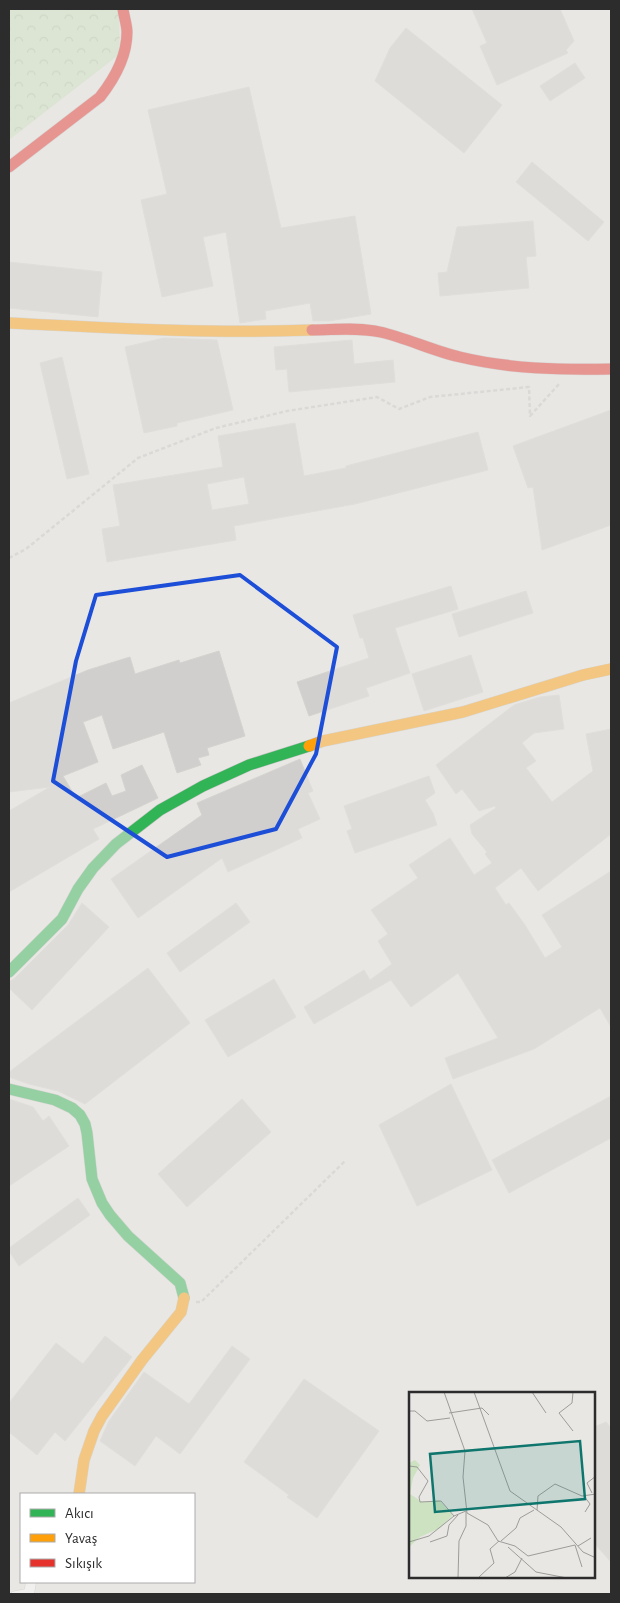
<svg xmlns="http://www.w3.org/2000/svg" width="620" height="1603" font-family="'Alegreya Sans',sans-serif">
<defs>
<pattern id="forest-crowns" width="20" height="18" patternUnits="userSpaceOnUse" patternTransform="scale(1.25)"><rect width="20" height="18" fill="#cce2c0"/><path d="M2 6a3 3 0 1 1 6 0M12 15a3 3 0 1 1 6 0" fill="none" stroke="#afc2a5"/></pattern>
</defs>
<rect width="100%" height="100%" fill="#e9e7e4"/>
<!-- forest -->
<path fill="url(#forest-crowns)" d="M9,9h110l1,45 -111,86z"/>
<!-- building -->
<path fill="#d1cfcd" stroke="#d4d3d0" fill-rule="evenodd" d="M472,9h88l14,32 -8,9 2,3 -71,32 -17,-39 7,-3z
M406,28l96,77 -38,48 -89,-72 15,-33z
M575,63l10,15 -35,23 -10,-15z
M249,87l32,141 74,-12 16,98 -42,7h-16l-3,-18 -45,8 1,8 -26,4 -14,-91 -23,5 10,49 -51,11 -21,-97 26,-6 -19,-84z
M532,162l72,60 -16,19 -72,-59z
M533,221l3,35 -10,1 3,31 -89,8 -2,-23 9,-1 10,-45z
M9,262l93,10 -4,45 -89,-9z
M164,338l53,2 16,70 -56,13v3l-33,7 -19,-86z
M352,340l2,24 39,-4 2,22 -106,10 -2,-23 -11,1 -2,-23z
M62,357l27,117 -22,5 -27,-116z
M611,410v115l-69,25 -9,-63 -5,1 -15,-42z
M295,423l9,53 42,-8v-2l132,-34 10,38 -133,34 -121,22 2,14 -129,22 -5,-33 18,-3 -7,-41 110,-18 -5,-31zM244,477l5,27 -37,6 -5,-26z
M451,586l7,23 -63,19 15,45 -44,15 3,8 -60,20 -12,-34 72,-24 -6,-20h-3l-7,-23z
M526,591l7,22 -74,24 -7,-23z
M219,651l26,85 -38,12 2,7 -11,3 3,7 -24,8 -13,-41 -51,17 -11,-34 -19,7 15,40 -35,14 13,22 30,-15 6,13 14,-5 -5,-16 21,-10 16,33 -65,31 6,10 -90,53v-81l41,-24 -41,5v-89l79,-33 42,-13 5,17 44,-14 1,3z
M471,655l12,37 -59,19 -12,-37z
M559,695l5,34 -30,4 -12,10 14,18 -10,7 26,34 41,-31 -7,-37 25,-5v105l-73,57 -17,-23 -26,20 11,17 3,-2 16,22 20,33 17,-11 -20,-32 69,-44v156l-11,-19 -66,41 -81,30 -8,-21 53,-20 -40,-65 -47,34 -20,-27 -77,44 -10,-17 60,-37 6,10 22,-16 -14,-23 10,-7 -17,-24 47,-32 -9,-13 41,-27 24,37 18,-12 -7,-9 2,-2 -15,-18 -2,-9 26,-17 -1,-2 -16,5 -17,-22 -6,5 -20,-29 78,-60 26,-8z
M300,759l13,32 -5,2 12,26 -22,10 4,9 -74,34 -6,-14 -84,60 -27,-39 91,-64 -5,-12z
M429,776l6,17 -10,7 8,13 4,12 -82,28 -8,-22 5,-2 -8,-23z
M82,903l27,24 -77,83 -23,-22v-6l6,-4 53,-53z
M236,903l14,19 -70,50 -13,-19z
M148,968l42,55 -105,81 -27,-13 -29,-7 -20,-7v-5z
M274,979l22,38 -68,40 -23,-37z
M451,1084l41,86 -75,36 -38,-81z
M611,1096v42l-102,55 -17,-33z
M9,1099l24,8 10,14 6,-5 20,30 -60,40z
M242,1099l29,33 -84,75 -29,-33z
M78,1198l12,17 -71,51 -10,-15v-3z
M105,1336l27,21 -67,84 -10,-9 -18,23 -28,-23v-29l47,-60 27,21z
M232,1346l18,13 -70,95 -24,-18 -21,30 -35,-25 9,-20 35,-49 45,32z
M304,1379l75,52 -62,87 -30,-21 2,-2 -45,-33z
M606,1422l5,6v134l-17,-19v-116z"/>
<g fill="none" stroke-linecap="round" stroke-linejoin="round">
<!-- lane casing -->
<g stroke="#c2c2c2" stroke-width="6">
<path id="lane" d="M14,1594l15,-3"/>
</g>
<!-- street casing -->
<g stroke="#c2c2c2" stroke-width="11">
<path id="street" d="M29,1594l2,-12"/>
</g>
<!-- fast casing -->
<g stroke="#c2c2c2" stroke-width="12">
<path id="fast" d="M9,972l53,-53 16,-30 15,-21 23,-24 44,-34 43,-24 46,-21 60,-19
M9,1089l46,11 17,8 8,7 5,9 2,9 5,46 10,24 8,12 18,21 52,47 4,15"/>
</g>
<!-- slow casing -->
<g stroke="#c2c2c2" stroke-width="12">
<path id="slow" d="M9,323c101,5 202,11 303,7
M309,746l14,-5 140,-29 120,-37 28,-6
M79,1494l5,-34 10,-29 8,-15 40,-56 39,-48 3,-14"/>
</g>
<!-- jam casing -->
<g stroke="#c2c2c2" stroke-width="12">
<path id="jam" d="M9,167l91,-70c15,-19 27,-40 27,-65 0,-7 -3,-15 -4,-23
M312,330c22,0 46,-3 68,2 27,6 53,19 80,25 50,12 100,13 151,12"/>
</g>
<!-- path -->
<path stroke="#c8c8c7" stroke-width="2.5" stroke-dasharray="4 2.5" stroke-linecap="butt" d="M9,558l17,-9 112,-91 78,-30 71,-17 90,-14 22,12 31,-12 99,-10 1,29 30,-33
M196,1302h5l144,-141"/>
<!-- lane -->
<use href="#lane" stroke="#fcfbfb" stroke-width="5"/>
<!-- street -->
<use href="#street" stroke="#fcfbfb" stroke-width="10"/>
<!-- fast -->
<use href="#fast" stroke="#30b455" stroke-width="11"/>
<!-- slow -->
<use href="#slow" stroke="#ff9f0a" stroke-width="11"/>
<!-- jam -->
<use href="#jam" stroke="#e5322d" stroke-width="11"/>
</g>
<!-- marked area -->
<path d="M0 0H620V1603H0ZM240,575l97,72 -21,107 -40,75 -109,28 -114,-76 23,-120 20,-66z" fill="#e9e7e4" fill-opacity=".55" fill-rule="evenodd"/>
<path fill="none" stroke="#1d4ed8" stroke-width="4" stroke-linejoin="round" d="M240,575l97,72 -21,107 -40,75 -109,28 -114,-76 23,-120 20,-66z"/>
<!-- overview -->
<g transform="translate(409 1392)">
<rect width="186" height="186" fill="#e9e7e4"/>
<path d="M6,68l5,5 -7,13 -3,16 12,8 17,-2 14,15 -13,13 -20,9 -11,10v-84z" fill="#cce2c0"/>
<path fill="none" stroke="#9d9c9a" stroke-width="1" d="M35,0l21,59 -2,26 4,36 21,12 10,16 17,5 13,10 47,-11M65,0l36,99 51,36 22,25 13,6M123,0l14,21M164,0l-1,11 -13,10 14,18M0,19h6l12,10 23,-3M40,21l33,-5 7,7M0,74l8,1 11,14 -9,16 1,5 21,-1 13,15M183,101l-5,-10 9,-7M175,104l6,8 -5,8M128,118l1,-14 17,-12 27,12 14,-2M92,149l15,-13 4,-10 14,-8M0,150l20,-6 25,-20 12,-5v15l-7,15 -1,37M21,150l17,-6 2,-11 9,-10M166,153l7,22M169,154l13,-8M99,155l28,25 31,6M70,185l15,-14 -4,-14 9,-8M96,186l10,-6 7,-14"/>
<path fill="#0f766e" fill-opacity="0.15" stroke="#0f766e" stroke-width="2.5" d="M171,49l5,58 -150,13 -5,-58z"/>
<rect width="186" height="186" fill="none" stroke="#2c2c2c" stroke-width="2.5"/>
</g>
<!-- border -->
<rect width="620" height="1603" fill="none" stroke="#2c2c2c" stroke-width="20"/>
<!-- legend -->
<rect x="20" y="1493" width="175" height="90" fill="#ffffff" stroke="#ababab"/>
<rect x="30" y="1509" width="25" height="8" fill="#30b455" stroke="#ababab"/>
<text x="65" y="1518" font-size="15" fill="#2c2c2c">Akıcı</text>
<rect x="30" y="1534" width="25" height="8" fill="#ff9f0a" stroke="#ababab"/>
<text x="65" y="1543" font-size="15" fill="#2c2c2c">Yavaş</text>
<rect x="30" y="1559" width="25" height="8" fill="#e5322d" stroke="#ababab"/>
<text x="65" y="1568" font-size="15" fill="#2c2c2c">Sıkışık</text>
</svg>
